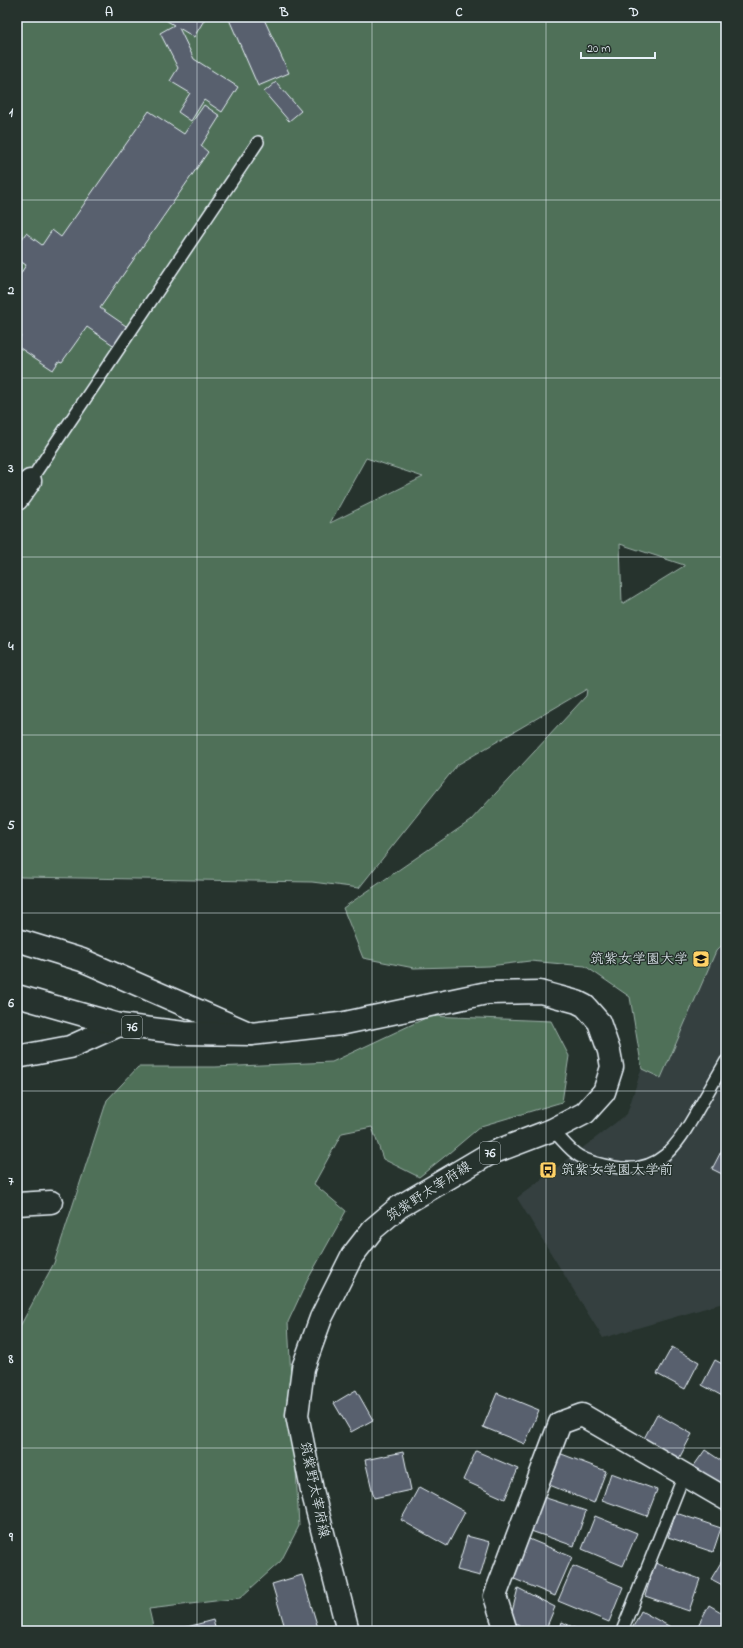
<svg xmlns="http://www.w3.org/2000/svg" width="743" height="1648" font-family="'Indie Flower','Klee One',sans-serif">
<rect width="100%" height="100%" fill="#26332d"/>
<filter id="ink" filterUnits="userSpaceOnUse"><feTurbulence type="fractalNoise" baseFrequency=".025" numOctaves="2"/><feDisplacementMap in="SourceGraphic" scale="8" xChannelSelector="R" yChannelSelector="G"/><feConvolveMatrix kernelMatrix="1 2 1 2 8 2 1 2 1" color-interpolation-filters="sRGB"/></filter>
<g filter="url(#ink)">
<!-- built -->
<path fill="#354140" d="M726,803v501l-3,-1 -120,35 -86,-140 110,-84z"/>
<!-- green -->
<path fill="#4f7059" stroke="#9cb0a8" fill-rule="evenodd" d="M17,17h709v924l-10,10 -55,127 -19,-9 -12,-72 -45,-31 -55,-5 -41,5 -75,2 -51,-10 -20,-50 127,-87 116,-125 1,-7 -130,76 -98,123 -47,-6 -291,-5 -4,-2zM366,458l57,19 -93,46zM620,544l64,21v1l-62,38z
M430,1016l121,5 18,35 -7,46 -81,24 -32,27 -30,24 -36,-18 -11,-32 -30,6 -28,51 32,27 -39,70 -19,41 11,204 -18,35 -41,37 -91,11 5,22h-137v-299l37,-69 53,-163 31,-33h77l117,-5z"/>
<!-- building -->
<path fill="#59616e" stroke="#e8f1f8" d="M165,17h41l-12,20 -15,-9 15,31 44,28 -16,25 -18,-12 -13,21 -13,-9 12,-19 -20,-12 8,-13 -18,-35 14,-8 -10,-6z
M228,17h35l26,56 -31,13z
M276,82l25,29 -12,10 -25,-29z
M204,105l16,11 -19,30 7,6 -108,156 29,20 -13,19 -29,-20 -25,35 -3,-1 -6,9 -36,-24v-4l4,-6 -4,-3v-37l4,-6 -4,-3v-8l9,-14 -9,-6v-13l9,-13 16,12 10,-15 9,7 88,-126 35,23z
M726,1142v34l-14,-7z
M672,1347l27,15 -14,27 -28,-15z
M715,1360l11,6v32l-24,-13z
M356,1390l17,30 -22,12 -17,-29z
M497,1393l42,17 -14,34 -42,-17z
M657,1414l35,20 -18,34 -35,-20z
M705,1450l21,14v26l-33,-23z
M476,1451l42,18 -13,30 -42,-19z
M403,1452l8,38 -37,8 -9,-38z
M559,1453l47,18 -12,32 -47,-19z
M611,1473l46,17 -10,26 -45,-16z
M419,1487l46,25 -18,34 -46,-26z
M540,1496l46,15 -12,35 -46,-16z
M676,1513l45,15 -8,24 -45,-15z
M595,1516l42,17 -14,33 -41,-17z
M467,1536l23,6 -10,34 -23,-6z
M529,1539l43,18 -17,39 -43,-18z
M726,1554v33l-15,-8z
M655,1563l45,16 -11,32 -44,-15z
M573,1566l50,21 -14,35 -51,-21z
M302,1575l17,56h-33l-14,-47z
M518,1588l37,19 -10,24h-15l-20,-11z
M709,1605l17,10v16h-31z
M641,1611l37,20h-47z
M213,1620l3,11h-40v-1z
M562,1622l19,9h-22z"/>
<g fill="none" stroke-linecap="round" stroke-linejoin="round">
<!-- service casing -->
<g stroke="#e8f1f8" stroke-width="14">
<path id="service" d="M30,481l228,-339
M552,1130c9,8 17,20 27,26 10,6 23,9 35,11 45,8 63,-21 83,-56 10,-17 19,-33 29,-50
M622,1631l62,-156"/>
</g>
<!-- minor casing -->
<g stroke="#e8f1f8" stroke-width="25">
<path id="minor" d="M17,1057l53,-10 49,-22
M17,1204l34,-2
M506,1631l-11,-35 65,-173 22,-8 144,84"/>
</g>
<!-- tertiary casing -->
<g stroke="#e8f1f8" stroke-width="25">
<path id="tertiary" d="M17,499l13,-18
M17,940l65,20 169,74"/>
</g>
<!-- primary casing -->
<g stroke="#e8f1f8" stroke-width="25">
<path id="primary" d="M17,996l102,29 65,8 67,1 89,-10 147,-31 53,-1 37,10 8,4 14,16 10,29 3,16 -8,25 -19,21 -33,17 -63,24 -90,53 -26,22 -21,27 -31,62 -18,50 -6,47 15,75 36,141"/>
</g>
<!-- service -->
<use href="#service" stroke="#26332d" stroke-width="11"/>
<!-- minor -->
<use href="#minor" stroke="#26332d" stroke-width="22"/>
<!-- tertiary -->
<use href="#tertiary" stroke="#26332d" stroke-width="22"/>
<!-- primary -->
<use href="#primary" stroke="#26332d" stroke-width="22"/>
</g>
</g>
<!-- grid -->
<path fill="none" stroke="#e8f1f8" stroke-width="1" stroke-opacity="0.55" d="M197,17v1614M372,17v1614M546,17v1614M17,200h709M17,378h709M17,557h709M17,735h709M17,913h709M17,1091h709M17,1270h709M17,1448h709"/>
<!-- icons -->
<defs>
<g id="university-square" transform="scale(0.9)"><rect x="-9" y="-9" width="18" height="18" rx="4" fill="#ffd166" stroke="#26332d"/><path d="M0-5L7-2L0 1L-7-2ZM-4 1L0 2.5L4 1V4Q0 6-4 4Z" fill="#111"/></g>
<g id="bus-square" transform="scale(0.9)"><rect x="-9" y="-9" width="18" height="18" rx="4" fill="#ffd166" stroke="#26332d"/><path d="M-5-6H5V4H4V6H2V4H-2V6H-4V4H-5ZM-3.5-4V0h7V-4ZM-3.5 1.2v1.5H-2V1.2ZM2 1.2v1.5H3.5V1.2Z" fill="#111"/></g>
</defs>
<g fill-rule="evenodd">
<use href="#university-square" x="701" y="959"/>
<use href="#bus-square" x="548" y="1170"/>
</g>
<g text-anchor="middle" dominant-baseline="central" stroke-width="3" stroke-linejoin="round" paint-order="stroke">
<!-- shield labels -->
<g fill="#26332d" stroke="#aeb8bb" stroke-width="1">
<rect x="122" y="1016" width="20" height="22" rx="3"/>
<rect x="480" y="1142" width="20" height="22" rx="3"/>
</g>
<g font-size="13" font-weight="bold" fill="#e8f1f8">
<text x="132" y="1027">76</text>
<text x="490" y="1153">76</text>
</g>
<!-- poi labels -->
<g font-size="14" fill="#e8f1f8" stroke="#26332d" text-anchor="end">
<text x="688" y="959">筑紫女学園大学</text>
<text x="561" y="1170" text-anchor="start">筑紫女学園大学前</text>
</g>
<!-- street labels -->
<g font-size="14" fill="#e8f1f8" stroke="#26332d">
<text transform="translate(429 1192) rotate(-33)">筑紫野太宰府線</text>
<text transform="translate(314 1490) rotate(78)">筑紫野太宰府線</text>
</g>
</g>
<!-- margin -->
<rect width="743" height="1648" fill="none" stroke="#26332d" stroke-width="44"/>
<!-- scale -->
<path d="M581 52v6h74v-6" fill="none" stroke="#e8f1f8" stroke-width="2"/>
<text x="587" y="52" font-size="12" fill="#e8f1f8" stroke="#26332d" stroke-width="3" paint-order="stroke">20 m</text>
<rect x="22" y="22" width="699" height="1604" fill="none" stroke="#e8f1f8" stroke-width="1.5"/>
<g font-size="13" text-anchor="middle" font-weight="bold" fill="#e8f1f8">
<text x="109" y="16">A</text>
<text x="284" y="16">B</text>
<text x="459" y="16">C</text>
<text x="634" y="16">D</text>
<text x="11" y="116">1</text>
<text x="11" y="294">2</text>
<text x="11" y="472">3</text>
<text x="11" y="650">4</text>
<text x="11" y="829">5</text>
<text x="11" y="1007">6</text>
<text x="11" y="1185">7</text>
<text x="11" y="1363">8</text>
<text x="11" y="1541">9</text>
</g>
</svg>
